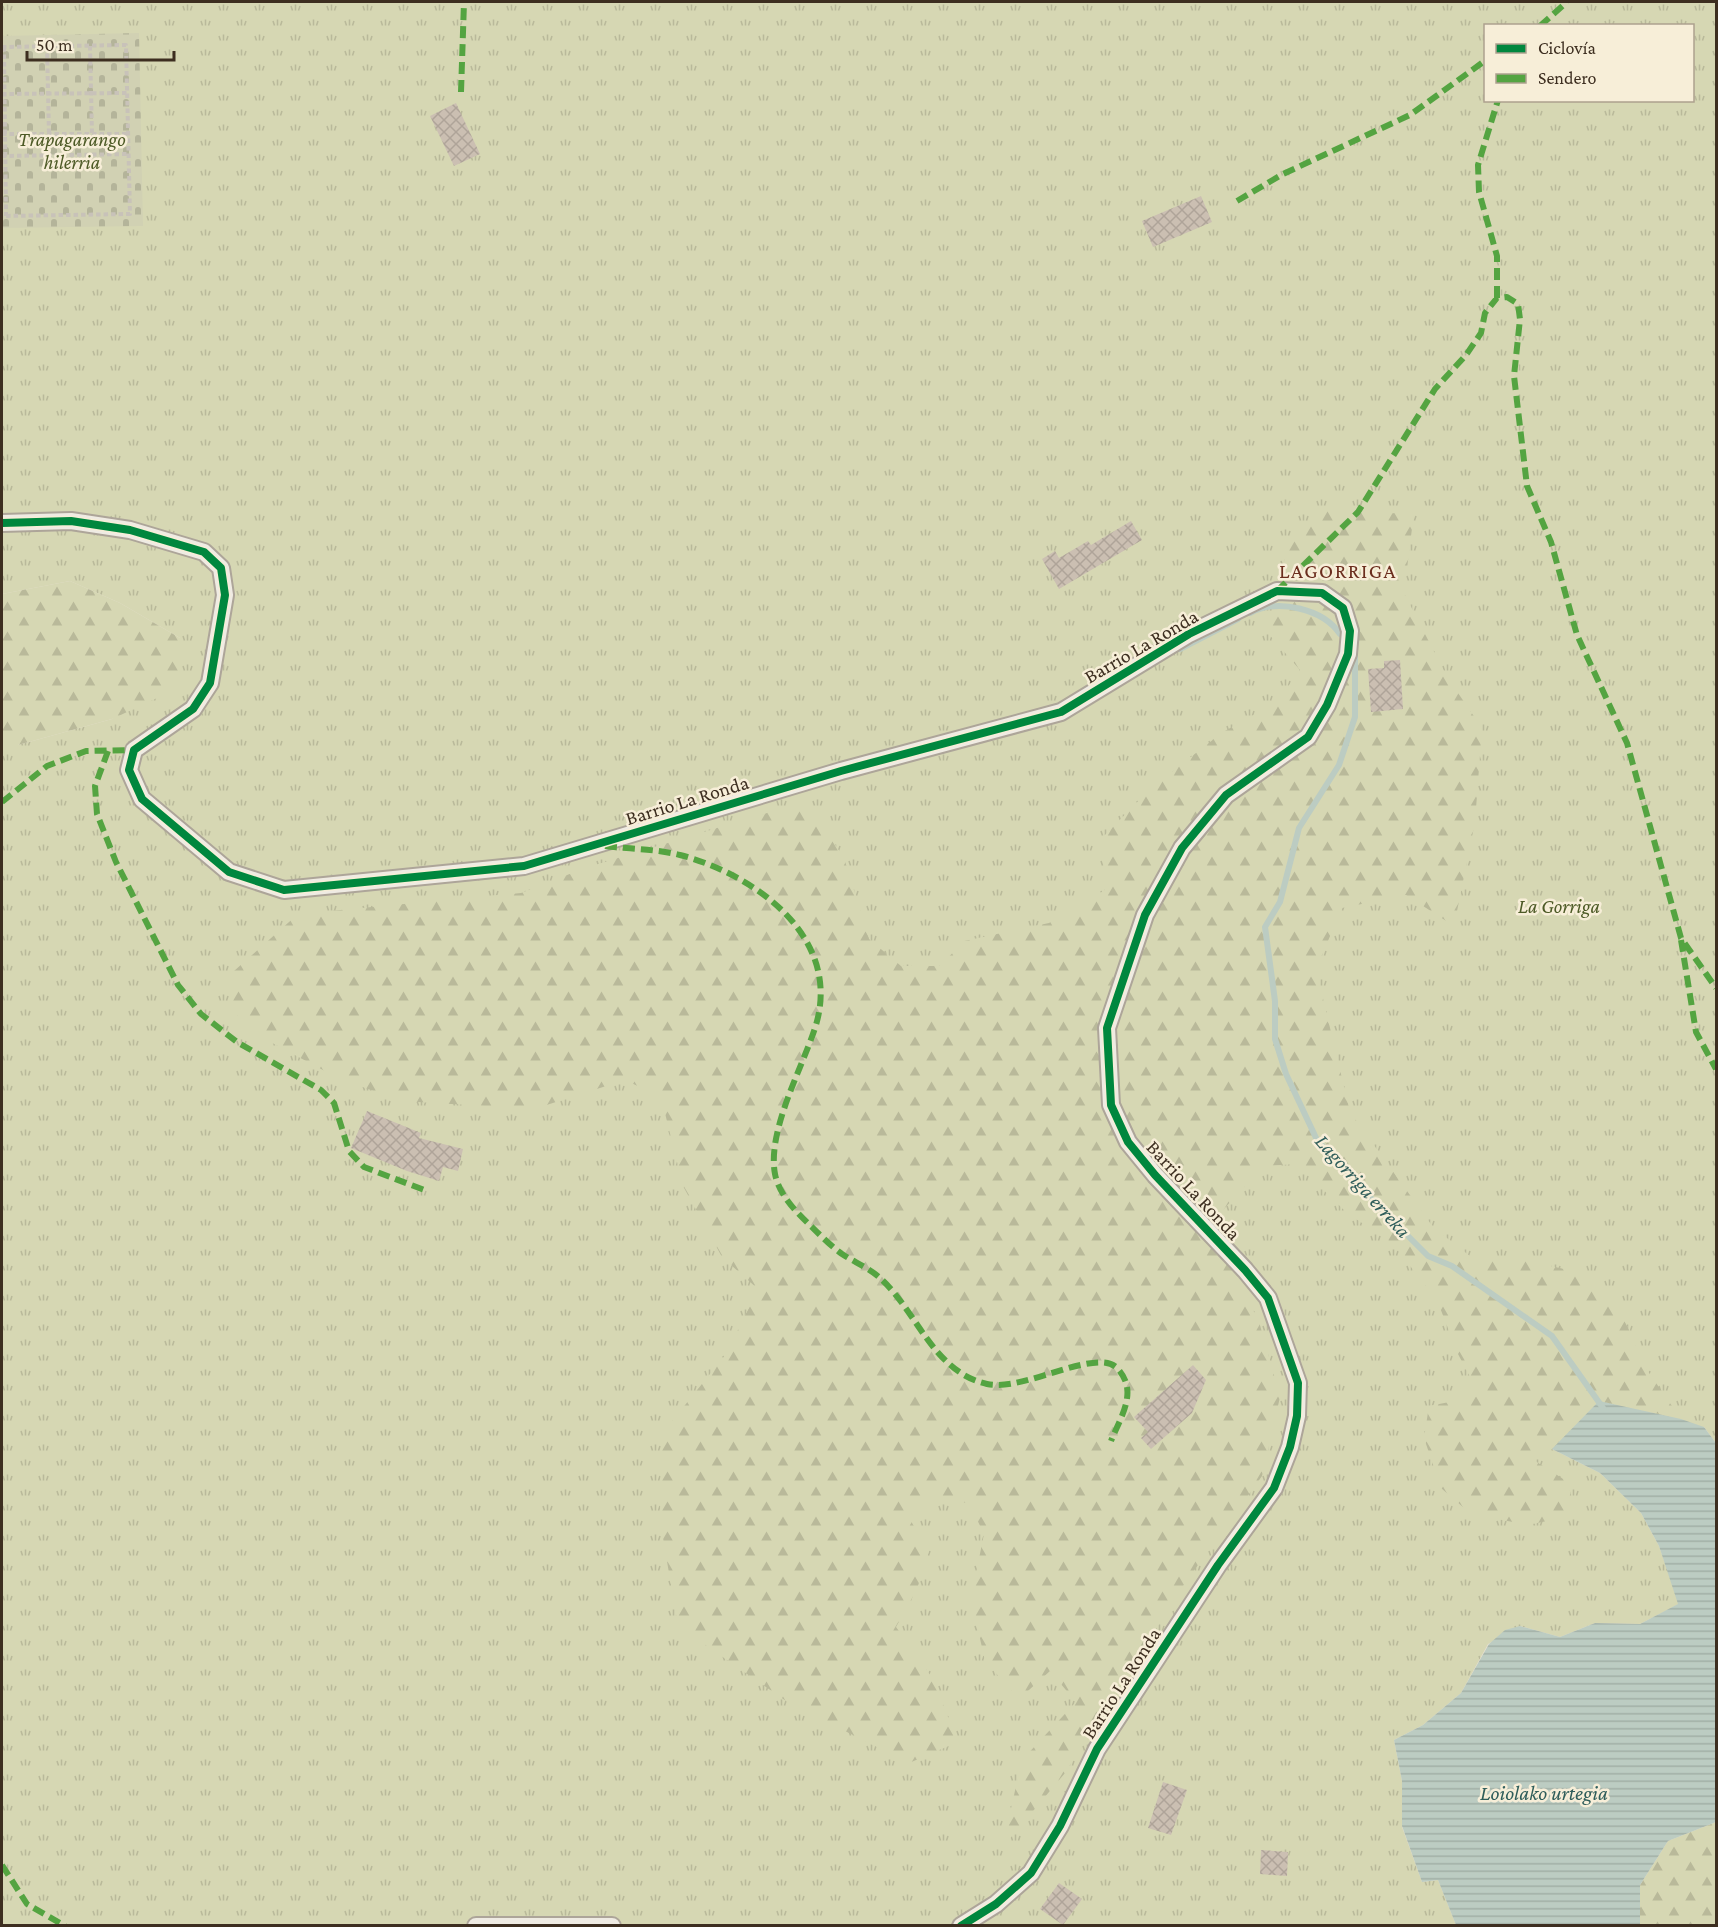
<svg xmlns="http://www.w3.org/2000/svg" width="1718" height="1927" font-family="'Crimson Pro',serif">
<defs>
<pattern id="grass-tufts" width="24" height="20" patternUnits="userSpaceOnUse" patternTransform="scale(1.5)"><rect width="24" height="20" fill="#d6d7b3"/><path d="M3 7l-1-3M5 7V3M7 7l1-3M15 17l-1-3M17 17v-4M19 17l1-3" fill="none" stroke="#b9b99a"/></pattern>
<pattern id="forest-firs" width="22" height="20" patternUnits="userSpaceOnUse" patternTransform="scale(1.5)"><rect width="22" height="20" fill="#d6d7b3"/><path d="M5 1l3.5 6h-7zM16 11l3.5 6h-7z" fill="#b9b99a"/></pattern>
<pattern id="cemetery-stones" width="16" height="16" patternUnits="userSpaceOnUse" patternTransform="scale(1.5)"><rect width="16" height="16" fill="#d1d1b3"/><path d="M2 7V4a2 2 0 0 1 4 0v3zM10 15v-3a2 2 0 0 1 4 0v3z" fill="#b4b49a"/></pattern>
<pattern id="water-rules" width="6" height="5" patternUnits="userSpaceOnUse" patternTransform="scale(1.5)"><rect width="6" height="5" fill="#bcccc2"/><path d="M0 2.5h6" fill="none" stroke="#a2b0a6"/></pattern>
<pattern id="building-cross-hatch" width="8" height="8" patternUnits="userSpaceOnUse" patternTransform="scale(1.5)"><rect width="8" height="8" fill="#cbbfb2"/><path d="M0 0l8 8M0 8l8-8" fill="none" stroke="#afa499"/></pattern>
</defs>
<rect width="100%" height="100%" fill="#e7e0d1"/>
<!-- grass -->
<path fill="url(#grass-tufts)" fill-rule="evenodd" d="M2,2h1714v1441l-12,-16 -152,22 48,24 41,40 18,33 20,58 -39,20 -45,-1 -35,14 -40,-11 -32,18 -27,49 -38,32 -29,15 8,41v46l20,55 16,-2 18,45h-1454v-1180h16l94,-26 68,-81 -60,-35 -50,-22 -68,13zM1486,26h206v74h-206z"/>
<!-- forest -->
<path fill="url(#forest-firs)" d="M1321,507l58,7 35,-2 -10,81 43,84 35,51 -7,94 -21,104 -48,-31 -64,13 -26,61 34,143 83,115 42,33 53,1 54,12 37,35 28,62 34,49 -82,-18 -47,48 -20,10 36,23 7,33 -47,10 -57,-11 -30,-26 -17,-50 5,-32 51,-10 -22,-42 -21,-54 -45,-57 -45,-30 -50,-49 -33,2 -43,46 13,68 24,38 22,79 -18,79 -77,107 -120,190 -63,75 20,-88 54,-58 -26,-31 -31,28 -34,-38 -14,-63 13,-64 -15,-31 -36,-4 -24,19 20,33 -12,38 -21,38 37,52 25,63 -49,21 -120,-60 -111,-77 -18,-106 1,-85 65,-81 32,-65 -36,-32 -39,-71 -22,-89 -36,-17 -91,29 -133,-8 -63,-23 -77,-41 -33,-30 6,-36 64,-57 223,-21 64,-25 195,-59 32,1 32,48 25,81 32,27h39l24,-25 85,-18 56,-33 -2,-53 48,-49 72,-56 54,-30 23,-32 -33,-38 20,-82z
M70,581l50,22 60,35 3,48 -71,33 -94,26h-16v-151z
M1716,1822v103l-76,1v-41l28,-44z"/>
<!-- cemetery -->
<path fill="url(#cemetery-stones)" d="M139,33l4,193 -141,2v-192z"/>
<!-- water -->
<path fill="url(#water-rules)" d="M1599,1401l82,18 23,8 12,16v379l-48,19 -28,44v40h-184l-18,-45 -16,2 -20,-56v-45l-8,-41 29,-15 38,-32 28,-49 16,-14 15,-4 40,11 35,-14 45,1 38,-20 -19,-58 -18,-33 -41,-40 -48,-24z"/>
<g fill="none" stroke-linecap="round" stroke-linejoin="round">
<!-- stream -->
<path stroke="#bcccc2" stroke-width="6" d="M1250,613c28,-15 73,-4 90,21
M1180,649l58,-30
M1355,655v62l-16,48 -40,63 -19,74 -15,25 10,74v38l11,35 31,66 65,70 46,46 24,10 100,70 51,72"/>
</g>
<!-- building -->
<path fill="url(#building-cross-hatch)" d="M456,103l24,51 -26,12 -24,-50z
M1201,196l11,26 -59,25 -11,-26z
M1131,521l11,19 -83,49 -17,-30 13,-8 4,7 29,-17 3,4z
M1400,660l3,49 -32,3 -3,-43 16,-1v-7z
M367,1111l54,22 -2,5 44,11 -5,22 -15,-4 -4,14 -32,-10 -56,-23z
M1193,1365l13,15 -14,33 -41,36 -10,-11 7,-6 -14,-15z
M1163,1782l24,8 -16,45 -23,-7z
M1261,1850l27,2 -1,24 -27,-2z
M1059,1883l23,16 -19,26 -23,-16z"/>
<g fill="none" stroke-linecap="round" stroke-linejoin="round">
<!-- minor casing -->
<g stroke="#ada599" stroke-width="20">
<path id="minor" d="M2,523l69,-2 59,9 74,22 17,16 4,27 -15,88 -17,26 -59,41 -5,20 13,29 87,73 55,18 240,-24 317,-95 220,-59 128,-78 88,-43 45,2 21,15 7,23 -2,23 -21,51 -19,32 -82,58 -44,53 -37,67 -38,113 4,77 17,37 27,33 90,95 23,28 30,85 -1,33 -7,31 -16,41 -56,77 -121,184 -37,77 -29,47 -35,31 -35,22
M476,1926h136"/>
</g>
<!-- path -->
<path stroke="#c8c2b9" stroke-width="4" stroke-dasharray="4.5 3" stroke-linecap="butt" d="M47,46l2,88
M90,46l2,88
M2,47l124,-2 4,169 -128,2
M4,47l2,169
M2,94l125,-1
M2,134h126
M2,156l127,-2"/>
<!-- minor -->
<use href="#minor" stroke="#efebe3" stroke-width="16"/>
<!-- quiet -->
<path stroke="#54a441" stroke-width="6" stroke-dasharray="12 6" stroke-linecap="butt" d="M1540,26l27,-24
M461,92l3,-90
M1237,201l46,-27 127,-59 76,-55
M1497,298v-42l-18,-64 -1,-27 20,-65
M1277,591l81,-79 77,-123 31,-34 15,-22 4,-20 12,-15 10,-1 11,7 2,15 -6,57 13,110 24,56 26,93 50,108 54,195 35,50
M108,751l-13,35 2,28 19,48 62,123 23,29 36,28 84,48 13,13 15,48 15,16 63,24
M2,802l45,-36 39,-15 48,-1
M605,846c25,3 51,3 75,9 77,20 166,85 134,176 -13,39 -47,101 -39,143 4,21 22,39 37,53 9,9 19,19 30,27 12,8 27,14 38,24 37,33 53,94 107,106 37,8 109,-37 130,-16 22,23 4,48 -6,73
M1681,940l15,92 20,37
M2,1865l25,39 38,22"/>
<!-- cycleway casing -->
<g stroke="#f7eed8" stroke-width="11">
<path id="cycleway" d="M2,523l69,-2 59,9 74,22 17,16 4,27 -15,88 -17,26 -59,41 -5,20 13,29 87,73 55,18 240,-24 317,-95 220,-59 128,-78 88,-43 45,2 21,15 7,23 -2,23 -21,51 -19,32 -82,58 -44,53 -37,67 -38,113 4,77 17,37 27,33 90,95 23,28 30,85 -1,33 -7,31 -16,41 -56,77 -121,184 -37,77 -29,47 -35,31 -35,22"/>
</g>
<!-- cycleway -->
<use href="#cycleway" stroke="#00873e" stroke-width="8"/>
</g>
<g text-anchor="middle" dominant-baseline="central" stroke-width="5" stroke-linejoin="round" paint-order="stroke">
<!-- park labels -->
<g font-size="20" font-style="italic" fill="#4d5a26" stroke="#f7eed8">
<text x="72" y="139">Trapagarango<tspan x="72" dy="23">hilerria</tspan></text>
<text x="1559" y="906">La Gorriga</text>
</g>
<!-- street labels -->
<g font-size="20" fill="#3d2e20" stroke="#f7eed8">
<text transform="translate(1141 646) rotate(-30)">Barrio La Ronda</text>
<text transform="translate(687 800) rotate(-17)">Barrio La Ronda</text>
<text transform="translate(1194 1190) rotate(47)">Barrio La Ronda</text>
<text transform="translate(1121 1683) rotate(-57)">Barrio La Ronda</text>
</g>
<!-- neighbourhood labels -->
<g font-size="21" letter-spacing="1.5" fill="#6b2e1e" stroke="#f7eed8">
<text x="1338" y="571">LAGORRIGA</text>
</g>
<!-- water labels -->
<g font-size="21" font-style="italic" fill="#2f5d5a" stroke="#f7eed8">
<text transform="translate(1363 1186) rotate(48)">Lagorriga erreka</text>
<text x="1544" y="1793">Loiolako urtegia</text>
</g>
</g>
<!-- border -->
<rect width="1718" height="1927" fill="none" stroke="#3d2e20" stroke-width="6"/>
<!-- legend -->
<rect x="1484" y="24" width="210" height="78" fill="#f7eed8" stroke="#ada18e" stroke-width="1.5"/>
<rect x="1496" y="44" width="30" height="9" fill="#00873e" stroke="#ada18e" stroke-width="1.5"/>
<text x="1538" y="54" font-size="18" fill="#3d2e20">Ciclovía</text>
<rect x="1496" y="74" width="30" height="9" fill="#54a441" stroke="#ada18e" stroke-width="1.5"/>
<text x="1538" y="84" font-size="18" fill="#3d2e20">Sendero</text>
<!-- scale -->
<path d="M27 51v9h147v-9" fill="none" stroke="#3d2e20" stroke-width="3"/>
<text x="36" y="51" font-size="18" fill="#3d2e20" stroke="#f7eed8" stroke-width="4.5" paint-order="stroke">50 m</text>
</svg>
